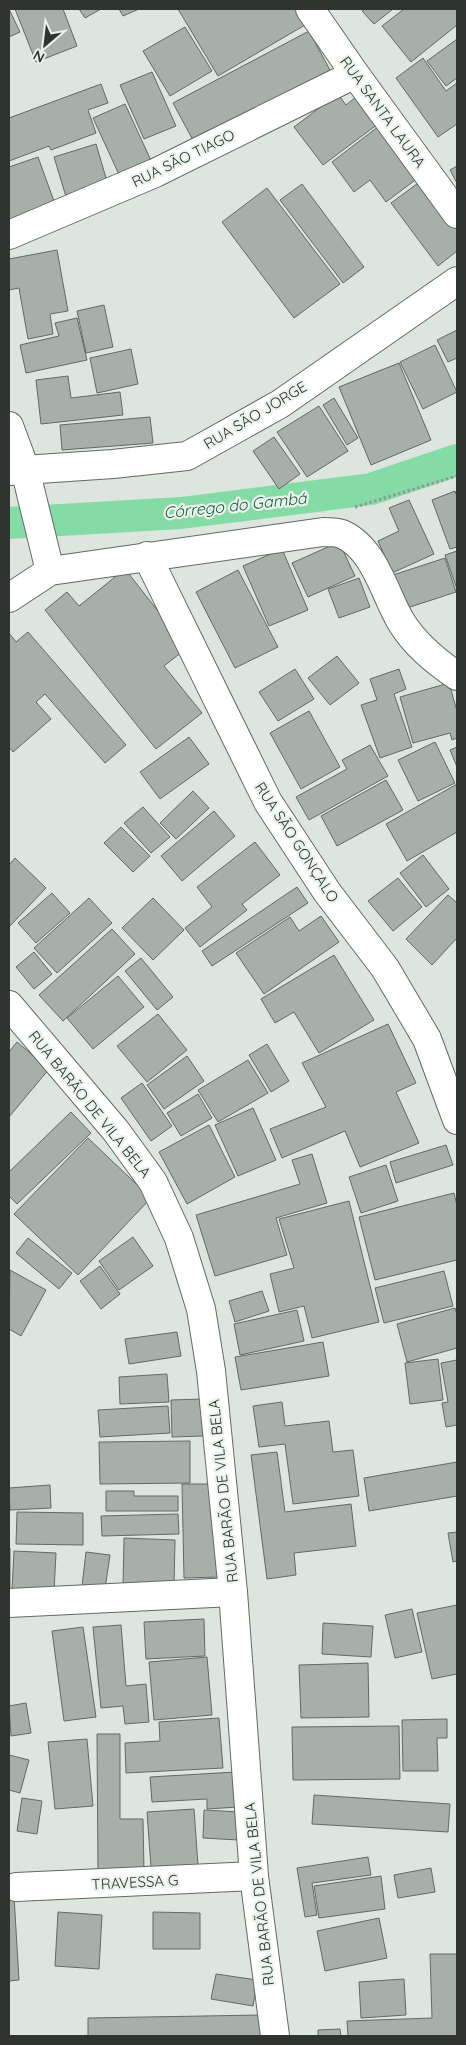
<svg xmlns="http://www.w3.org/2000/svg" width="466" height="2045" font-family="Quicksand,sans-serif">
<rect width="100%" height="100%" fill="#dce6df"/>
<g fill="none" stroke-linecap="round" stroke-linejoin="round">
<!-- canal -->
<path stroke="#85dba5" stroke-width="32" d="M9,523l172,-10 190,-24 86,-29"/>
</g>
<!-- building -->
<path fill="#a6b0a9" stroke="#616a64" d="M9,9l11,23 -11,5z
M15,9h48l14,37 -41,16z
M79,9h22l-16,9z
M119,9h20l-16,7z
M178,9h118l9,16 -87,51z
M365,9h28l-19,15 -12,-13z
M404,9h53v16l-46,37 -29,-36z
M185,27l27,44 -42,25 -27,-45z
M309,31l22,41 -136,72 -22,-41z
M457,39v39l-11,8 -19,-25z
M423,58l23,33 11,-8v41l-19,13 -42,-59z
M152,72l24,54 -32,13 -24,-54z
M101,84l7,19 -20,7 8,23 -45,17 -2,-4 -40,15v-43z
M361,93l21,28 -59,44 -29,-38 44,-33 8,11z
M125,104l29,63 -32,14 -29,-63z
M383,123l39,52 -36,27 -16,-22 -16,12 -22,-30z
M96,144l13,44 -42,12 -13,-43z
M38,157l17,47 -46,16v-53z
M457,166v17l-7,-13z
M425,178l32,42v31l-19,15 -47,-63z
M302,184l62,83 -21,16 -63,-83z
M267,188l73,96 -46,34 -72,-96z
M57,250l11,61 -18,3 3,20 -25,5 -9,-51 -10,2v-31z
M104,305l9,42 -27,6 -9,-42z
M77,318l10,42 -61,13 -6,-28 39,-9 -4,-13z
M457,330v28l-9,4 -11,-22z
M435,345l22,47 -34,17 -23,-47z
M131,349l7,35 -41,9 -7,-35z
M399,363l32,77 -60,25 -32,-78z
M68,376l3,22 49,-6 3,23 -82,9 -5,-44z
M334,398l24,40 -11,7 -24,-40z
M319,406l29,45 -41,26 -30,-45z
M150,417l3,26 -91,7 -2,-25z
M274,437l26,37 -21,15 -26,-38z
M455,491l2,6v50l-7,2 -18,-49z
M409,500l25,54 -42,19 -14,-32 21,-10 -10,-23z
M339,542l16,34 -47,21 -16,-34z
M282,549l26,61 -39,16 -26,-60z
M457,551v38l-12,-34z
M445,558l11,34 -55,18 -11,-34z
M125,569l62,79 -23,18 38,47 -46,36 -111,-139 22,-18 12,14z
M238,570l40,77 -43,21 -39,-76z
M359,578l11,29 -31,11 -11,-29z
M28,632l98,113 -21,18 -60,-69 -9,8 15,17 -38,33 -4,-5v-114l7,9z
M337,656l22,27 -29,22 -22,-27z
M295,669l19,30 -36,22 -19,-29z
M399,669l7,20 -12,5 18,53 -32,11 -19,-53 16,-5 -7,-21z
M449,683l8,28v27l-5,2 -2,-7 -37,10 -13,-46z
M309,711l31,56 -39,22 -31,-56z
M189,737l20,27 -49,35 -20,-27z
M435,742l20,41 -37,18 -20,-41z
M370,745l18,31 -79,44 -13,-23 51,-28 -5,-9z
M457,747v20l-7,-17z
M386,780l17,30 -66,36 -16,-30z
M457,784v48l-50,29 -21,-37z
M193,791l16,17 -33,31 -16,-16z
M143,807l27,30 -19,16 -27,-30z
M214,811l21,25 -53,45 -21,-25z
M121,827l29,29 -17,16 -29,-29z
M255,842l25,33 -38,29 5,6 -47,37 -15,-19 27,-21 -15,-20z
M423,855l26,34 -23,18 -26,-34z
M15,858l31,30 -37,39v-62z
M398,878l24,29 -29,24 -25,-30z
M297,887l11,16 -96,63 -10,-15z
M52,893l18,20 -34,30 -18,-20z
M448,895l9,8v35l-25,27 -26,-26z
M89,898l23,25 -55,50 -23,-25z
M153,898l31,32 -31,30 -31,-32z
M321,916l18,26 -75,52 -28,-41 54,-36 9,14z
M112,929l23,25 -72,67 -24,-26z
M34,952l18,22 -18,15 -18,-22z
M334,955l40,65 -55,33 -25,-41 -19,11 -14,-24z
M141,958l32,39 -16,13 -32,-39z
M118,976l26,31 -51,42 -26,-31z
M158,1014l29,36 -40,32 -30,-36z
M388,1024l28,59 -20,9 23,51 -59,24 -15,-36 -63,27 -12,-29 56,-22 -24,-44z
M17,1042l32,27 -40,48v-65z
M267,1044l22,37 -18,11 -22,-37z
M187,1056l17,25 -40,28 -17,-24z
M248,1060l20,33 -50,29 -20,-32z
M142,1083l30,43 -21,15 -30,-43z
M198,1094l14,24 -31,18 -14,-23z
M253,1108l23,52 -38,16 -23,-51z
M71,1112l20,21 -74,71 -8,-8v-24z
M209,1125l26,52 -48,27 -28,-52z
M88,1138l63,60 -73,77 -64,-61z
M446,1145l7,20 -57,18 -6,-21z
M312,1154l15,49 -51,15 11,37 -72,21 -19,-61 104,-31 -8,-24z
M386,1165l12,36 -37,12 -12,-36z
M454,1193l3,13v54l-82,20 -16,-63z
M349,1201l30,121 -67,16 -8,-32 -25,6 -9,-38 24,-6 -15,-49z
M133,1237l20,29 -34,24 -20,-29z
M28,1238l44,35 -13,16 -43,-36z
M100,1266l20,28 -19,15 -21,-28z
M10,1270l36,20 -25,46 -12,-7z
M444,1271l9,35 -69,17 -9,-35z
M262,1291l7,20 -34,11 -6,-21z
M455,1308l2,7v33l-50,14 -10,-38z
M297,1310l7,31 -64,14 -6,-31z
M177,1332l4,24 -52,8 -4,-25z
M323,1342l6,34 -88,14 -6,-33z
M438,1359l5,41 -33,4 -5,-41z
M457,1360v65l-11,2 -4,-24 6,-1 -7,-39z
M167,1374l2,28 -49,2 -1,-27z
M203,1399v37l-31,1 -1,-37z
M282,1402l3,24 44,-5 4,31 20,-2 6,46 -66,8 -8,-60 -26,3 -6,-41z
M168,1406l2,27 -70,4 -2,-27z
M190,1441v42l-90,1 -1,-42z
M277,1452l8,60 66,-8 5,42 -62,7 2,22 -29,4 -16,-124z
M457,1462v34l-88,15 -5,-33z
M182,1484h35l2,93 -35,1z
M50,1485l1,23 -41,2 -1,-22z
M106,1491h28v5h44v15h-72z
M17,1512l66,1v32l-67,-1z
M178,1514l1,20 -77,2 -1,-20z
M457,1532v29l-4,1 -5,-29z
M124,1538l51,2 -1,47 -51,-2z
M9,1548h1v45h-1z
M14,1551l42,2 -2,39 -42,-2z
M86,1552l24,3 -5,34 -23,-3z
M457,1605v69l-25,5 -15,-66z
M412,1609l10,43 -27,6 -10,-43z
M204,1619l1,37 -59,3 -2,-37z
M323,1623l50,3 -2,31 -49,-3z
M121,1625l5,61 20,-2 3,38 -24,2 -2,-18 -22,2 -8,-81z
M83,1627l13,90 -32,4 -12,-90z
M207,1657l5,58 -58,5 -5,-58z
M368,1663l1,54 -68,1 -2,-53z
M26,1703l5,30 -20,3 -2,-30z
M219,1718l4,50 -97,5 -1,-30 35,-2 -1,-19z
M447,1719v19h-10l1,33h-35l-1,-51z
M399,1726l1,53 -107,1 -1,-53z
M97,1734h23v85h23l1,53h-46z
M87,1739l6,67 -38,3 -7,-67z
M9,1755l20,5 -9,33 -11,-3z
M235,1772l3,35 -31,2v-10l-55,3 -2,-25z
M314,1795l136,9 -2,28 -136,-8z
M22,1798l20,3 -5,33 -20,-3z
M194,1809l4,56 -47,2 -4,-55z
M204,1810l36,2 -2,28 -35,-2z
M368,1857l3,18 -59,8 5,32 -12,2 -8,-49z
M431,1868l4,24 -37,6 -4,-23z
M381,1876l4,33 -66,9 -5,-32z
M9,1896h5l5,84 -10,1z
M58,1912l44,3 -3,54 -44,-3z
M153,1912l47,1v36h-47z
M379,1918l8,40 -62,13 -8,-40z
M430,1954h27v82h-109l-1,-15 85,-3z
M216,1974l41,6 -4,26 -42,-7z
M404,1979l2,36 -45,3 -2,-36z
M262,2015l1,21h-175v-18z
M340,2029l1,7h-23v-6z"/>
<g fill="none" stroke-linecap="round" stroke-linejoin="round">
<!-- street casing -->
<g stroke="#616a64" stroke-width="30">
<path id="street" d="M310,9l45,65 102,140
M9,235l146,-62 200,-99
M9,426l16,43 25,102
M9,471l104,-7 74,-8 93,-52 177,-123
M147,556l121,246 59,90 58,76 42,71 30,81
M9,598l41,-27 273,-39c6,0 14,0 19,2 32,14 42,58 58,86 14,24 35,41 57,56
M9,1005l107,126 37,51 26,56 22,71 10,62 22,221 21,284 21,160
M9,1603l224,-11
M16,1887l238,-11"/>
</g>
<!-- path -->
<path stroke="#909893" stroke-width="3" stroke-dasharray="2.5 2.5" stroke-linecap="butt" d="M355,507l102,-31"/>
<!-- street -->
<use href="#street" stroke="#fff" stroke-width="28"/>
</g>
<g text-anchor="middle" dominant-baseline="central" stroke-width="4.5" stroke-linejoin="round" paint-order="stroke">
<!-- street labels -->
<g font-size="15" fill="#303431" stroke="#e9f4ec">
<text transform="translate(383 112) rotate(54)">RUA SANTA LAURA</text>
<text transform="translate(183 158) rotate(-26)">RUA SÃO TIAGO</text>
<text transform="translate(255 415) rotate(-31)">RUA SÃO JORGE</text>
<text transform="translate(297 842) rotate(57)">RUA SÃO GONÇALO</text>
<text transform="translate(90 1104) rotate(51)">RUA BARÃO DE VILA BELA</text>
<text transform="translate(223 1491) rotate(-96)">RUA BARÃO DE VILA BELA</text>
<text transform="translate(135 1882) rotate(-3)">TRAVESSA G</text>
<text transform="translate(259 1894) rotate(-96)">RUA BARÃO DE VILA BELA</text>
</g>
<!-- water labels -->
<g font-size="16" font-style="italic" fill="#1b5a37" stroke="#e9f4ec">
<text transform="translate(235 505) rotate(-6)">Córrego do Gambá</text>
</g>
</g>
<!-- border -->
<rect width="466" height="2045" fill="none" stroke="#303431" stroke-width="20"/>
<!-- north arrow -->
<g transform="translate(45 45) rotate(208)" stroke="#e9f4ec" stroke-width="4" paint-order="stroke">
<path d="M0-4L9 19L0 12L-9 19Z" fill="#303431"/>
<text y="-8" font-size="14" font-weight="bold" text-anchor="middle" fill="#303431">N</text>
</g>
</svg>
